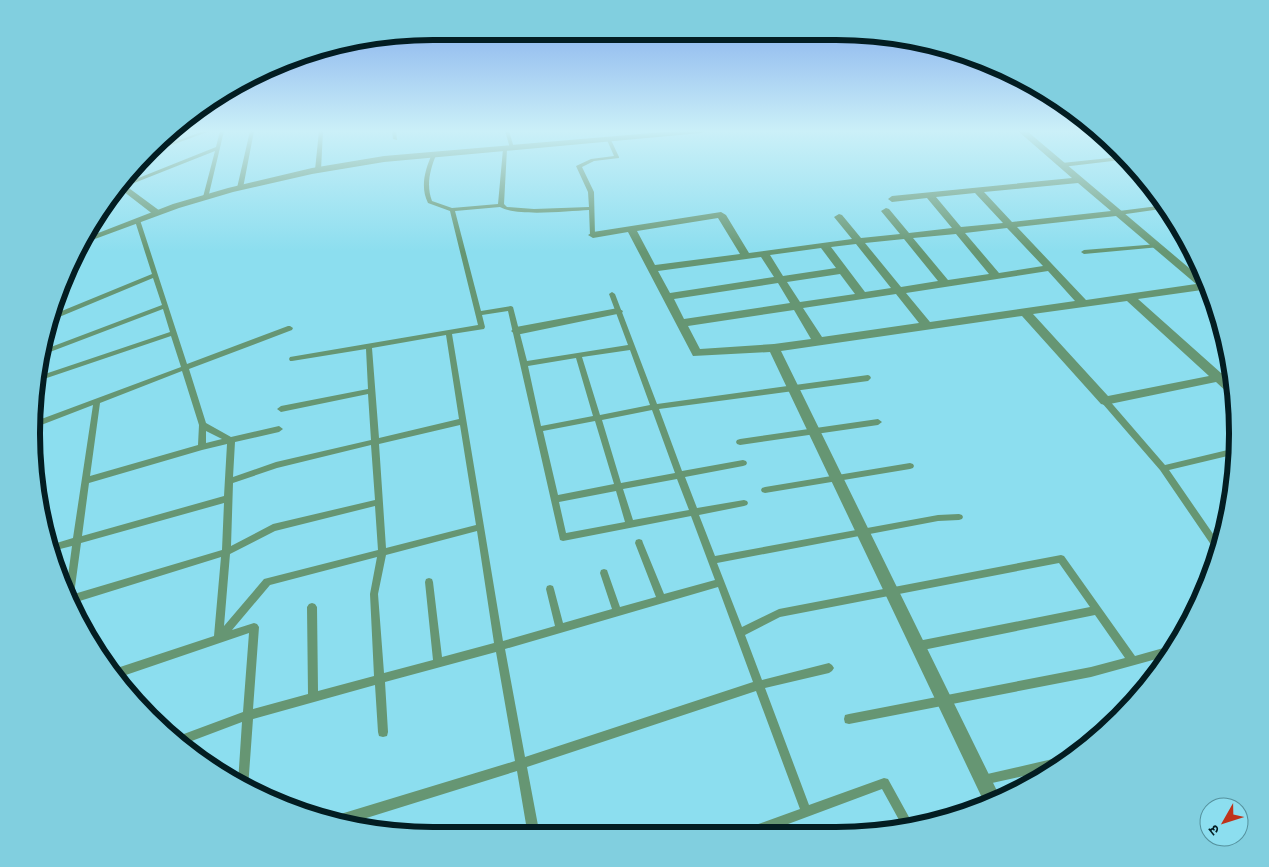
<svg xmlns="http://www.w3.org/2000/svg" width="1269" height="867" font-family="'Source Serif 4','Noto Sans Devanagari',serif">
<rect width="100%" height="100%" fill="#8cdeef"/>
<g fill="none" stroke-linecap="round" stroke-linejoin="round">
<!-- service -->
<path fill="#669673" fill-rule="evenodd" d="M204,131h6l-63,23 5,-4z
M220,131h4l-16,67 -5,-1 12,-46 -91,36 -4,-1 1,-1 95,-38z
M250,131h4l-11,57 -3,2 -3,-2z
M319,131h4l-2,39 -3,2 -3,-2z
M392,131h4l1,9 -4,-1z
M505,131h4l5,17v1l-4,-1z
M607,139l4,1 8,17v1l-25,3 -12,6 12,25 1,44h-4l-1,-1 -1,-25c-21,1 -72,7 -89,-3l-45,4 26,100 30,-5 2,1 14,54 101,-16 -19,-51 3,-2 3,2 42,110 211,-29 2,1 1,2 -3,3 -209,28 23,62 61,-11 3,1 1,2 -1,2 -3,1 -58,11 12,31 47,-8 3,1 1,2 -1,2 -3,1 -45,9 16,41 223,-41 21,-1 3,1 1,2 -1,2 -3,1 -21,1 -221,42 25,64 37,-18 282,-54 3,1 71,100 39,-11 2,1 -5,9 -80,22 -242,47 -4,-1 -1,-4 1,-4 4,-1 242,-47 34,-9 -30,-43 -177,36 -3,-2 -2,-3 2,-3 3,-2 172,-34 -31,-44 -279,54 -35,18 17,45 67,-17 3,2 2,3 -2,3 -3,2 -64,15 44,117 75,-27 4,1 27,49 -11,1 -22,-40 -126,47h-21l1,-4 64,-23 -44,-118 -229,76 13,69h-12l-11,-65 -173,54 -15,-5 1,-2 4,-2 181,-55 -19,-109 -111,30 3,50 -1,4 -4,1 -4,-1 -1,-4 -3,-47 -122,34 -5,69 -10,-5 4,-61 -61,23 -8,-7 70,-26 6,-79 -129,44 -6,-8 100,-33 7,-79 -151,47 -4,-13 6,-45 -20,5 -2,-6 23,-7 20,-133 -57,22v-6l145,-54 -10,-31 -136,46 1,-5 134,-45 -7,-23 -121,46 1,-5 119,-45 -9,-27 -101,42v-5l100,-41 -17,-53 1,-1h4l47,144 101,-38h2l3,2 -1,2 -103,39 17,54 25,14 48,-11 4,3 -4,3 -44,10 -2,35 43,-15 95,-22 -3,-46 -87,18 -4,-3 4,-3 87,-17 -2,-40 -74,12h-2l-1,-2 1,-2 188,-32 -28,-114 -22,-8c-8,-16 -3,-33 4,-49l4,1c-6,15 -10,30 -4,46l20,7 46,-4 5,-55 2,-1 2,1 -3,55 3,3 27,2 55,-2 -1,-15 -12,-26 15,-7 23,-3 -7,-16zM508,311l52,229 3,1 128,-25 24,64 -51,14 -21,-51 -1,-3 -3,-1 -3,1 -1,3 21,54 -36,10 -12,-34 -1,-3 -3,-1 -3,1 -1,3 12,36 -49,14 -9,-34 -1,-3 -3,-1 -3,1 -1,3 9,37 -52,15 -51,-307 32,-5 1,-2 -3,-12zM446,335l13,84 -80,19 -7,-90zM630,350l20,55 -50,10 -18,-58zM576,358l17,58 -52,10 -13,-60zM182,371l17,54 -1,20 -108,31 10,-73zM652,410l23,63 -54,10 -19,-63zM595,421l19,63 -56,11 -15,-64zM460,425l16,100 -90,23 -7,-104zM206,431l16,8 -16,4zM227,444l-3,52 -142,40 7,-53 113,-33zM371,445l4,55 -102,24 -42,22 2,-63 44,-15zM677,479l12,31 -56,10 -10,-31zM616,491l9,31 -59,11 -7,-31zM224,503l-2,47 -148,44 7,-51zM375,506l3,44 -114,29 -40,47 6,-72 45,-23zM477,531l17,112 -52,14 -9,-75 -1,-3 -3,-1 -3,1 -1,3 8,78 -49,13 -6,-79 8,-39zM377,557l-7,37 4,82 -56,15 -1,-84 -2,-3 -3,-1 -3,1 -2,3 1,87 -55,15 6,-82 -2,-3 -3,-1 -22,7 38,-45zM718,587l35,95 -228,75 -20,-108z
M1119,157l3,2 -1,1 -59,7 -3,-2 3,-2z
M1166,205l2,3 -49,7 -3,-2 3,-2z
M1158,244l2,1v2l-76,7 -3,-2 3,-2z
M1105,398l3,1 57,66 71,-17v6l-67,16 51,74 -2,8h-2l-56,-82 -58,-67 -1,-2 1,-2z
M878,419l4,3 -4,3 -138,20 -3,-1 -1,-2 1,-2 3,-1z
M910,463l3,1 1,2 -1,2 -3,1 -145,24 -3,-1 -1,-2 1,-2 3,-1z
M1057,758l4,2 -15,11 -63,14 -4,-1 -1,-4 1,-4 4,-1z"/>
<!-- minor -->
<path fill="#669673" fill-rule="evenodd" d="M1018,131h9l181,153 3,9h-2l-7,-3 -64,9 83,74 11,-2v8l-4,1 5,4 1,12 -4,-1 -14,-13 -111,23 -4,-1 -79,-88 -241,35 218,444 2,3 -16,6 -215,-452 -77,4 -65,-124 -35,6 -5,-3 5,-3 128,-20 5,3 23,38 103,-14 -18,-22 5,-3 3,1 19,23 39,-4 -19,-23 5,-3 3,1 20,24 43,-5 -25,-30 -35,4 -4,-3 4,-3 180,-18zM1078,183l33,28 -99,11 -28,-30zM975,193l28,30 -42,4 -25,-30zM1116,216l80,68 -110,16 -69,-73zM718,218l22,36 -85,11 -18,-34zM1007,228l36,38 -44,7 -34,-40zM956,234l33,40 -41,6 -35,-42zM904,239l34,42 -37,6 -36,-44zM856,244l35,44 -26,4 -34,-45zM821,248l15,20 -53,8 -13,-21zM761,257l13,20 -104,16 -12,-22zM1048,271l27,30 -145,21 -24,-29zM840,274l15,20 -55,8 -13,-20zM778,283l12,20 -106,16 -10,-20zM896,294l23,29 -97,14 -19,-29zM1127,301l82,75 -101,20 -75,-82zM794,310l17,29 -37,5 -74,5 -12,-23z
M122,183l38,28v4h-6l-35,-27z
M618,308l5,3 -1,2 -106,22 -5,-4 5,-4z"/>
<!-- tertiary -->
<path fill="#669673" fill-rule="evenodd" d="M675,131h30l-4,2 -317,29 -72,12 -79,18 -54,16 -95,35 4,-6 85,-33 55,-16 84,-20 72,-12z"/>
</g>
<!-- sky -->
<linearGradient id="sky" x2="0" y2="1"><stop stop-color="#80aaec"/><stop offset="0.52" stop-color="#cbf0f8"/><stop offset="1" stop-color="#cbf0f8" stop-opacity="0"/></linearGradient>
<rect width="1269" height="252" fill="url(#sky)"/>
<!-- crop -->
<path d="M0 0H1269V867H0ZM433 40H836A393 393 0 0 1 1229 433V434A393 393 0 0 1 836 827H433A393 393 0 0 1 40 434V433A393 393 0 0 1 433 40Z" fill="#81cfdf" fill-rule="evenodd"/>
<path fill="none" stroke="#031d22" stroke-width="6" d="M433 40H836A393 393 0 0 1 1229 433V434A393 393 0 0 1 836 827H433A393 393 0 0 1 40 434V433A393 393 0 0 1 433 40Z"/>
<!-- north arrow -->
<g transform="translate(1224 822) rotate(231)"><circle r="24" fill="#8cdeef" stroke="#55919d"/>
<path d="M0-4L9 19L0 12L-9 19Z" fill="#bf331a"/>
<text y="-8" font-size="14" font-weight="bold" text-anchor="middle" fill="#031d22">उ</text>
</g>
</svg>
